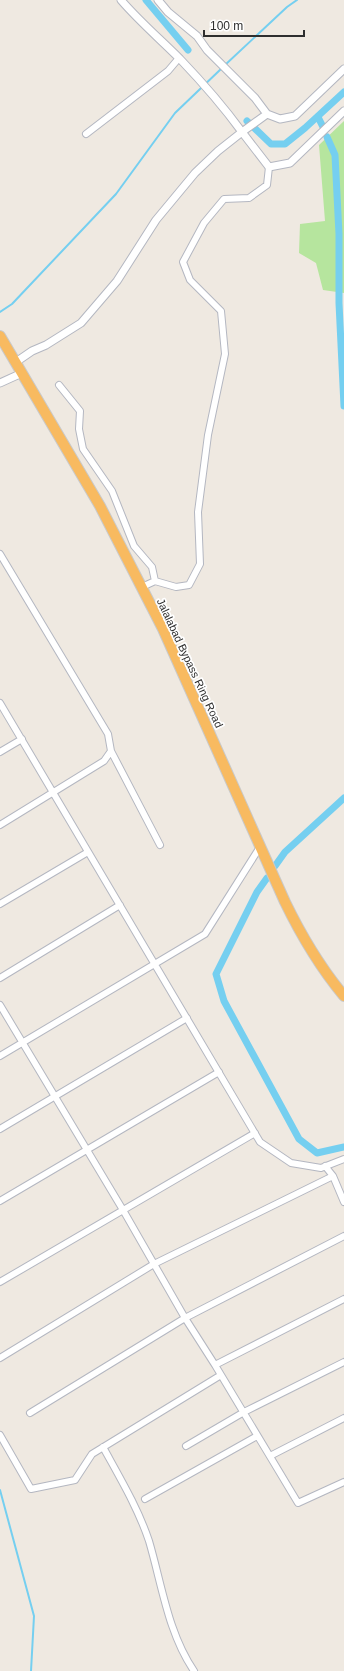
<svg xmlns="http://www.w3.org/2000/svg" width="344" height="1671" font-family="Helvetica,sans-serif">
<rect width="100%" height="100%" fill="#efe9e1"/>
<!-- green -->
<path fill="#b6e59e" d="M344,121v172l-21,-3 -7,-27 -17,-10 1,-29 25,-3 -6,-76z"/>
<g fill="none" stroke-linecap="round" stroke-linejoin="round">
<!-- stream -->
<path stroke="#75cff0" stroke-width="2" d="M225,65l62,-58 10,-7
M0,312l12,-8 104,-110 59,-81 47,-45
M0,1490l34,126 -3,55"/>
<!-- canal -->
<path stroke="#75cff0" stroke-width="7" d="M146,0l42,50
M318,117l5,10
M247,121l24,23h14l20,-16 39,-36
M327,137l8,18 4,79v69l5,103
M275,866l10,-14 59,-54
M267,878l-10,14 -41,82 8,27 75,138 18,14 27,-6"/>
<!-- minor casing -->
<g stroke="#b4b7c1" stroke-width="8">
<path id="minor" d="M86,134l82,-63 11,-13
M59,385l21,26 -1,18 4,20 29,42 22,55 18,21 3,14
M0,554l108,180 3,17 -7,10 -104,64
M142,587l13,-6 21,6 13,-2 11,-21 -2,-52 10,-77 17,-81 -4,-43 -31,-31 -7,-18 21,-39 20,-24 25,-1 18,-13 2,-18
M0,703l260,439 31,21 30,5 23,-9
M111,751l49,94
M0,752l22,-13
M0,904l88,-52
M0,978l120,-73
M0,1005l123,205 62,108 30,47 83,138 46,-21
M0,1056l205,-122 55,-87
M0,1129l187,-111
M325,1166l8,10 11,26
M0,1201l219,-129
M0,1282l255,-149
M0,1358l154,-94 179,-88
M215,1365l129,-66
M30,1413l155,-95 159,-82
M0,1435l31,54 44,-9 17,-26 129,-79
M186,1446l58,-34 100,-50
M103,1447c17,31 35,61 46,94 13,44 19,92 45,130
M270,1456l74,-38
M145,1499l112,-63"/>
</g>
<!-- tertiary casing -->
<g stroke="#b4b7c1" stroke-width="9">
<path id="tertiary" d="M121,0c18,21 39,39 59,59 22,23 43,47 62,73l25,-18
M158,0l10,12 29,24 10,14 48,48 12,16 13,5 15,-3 49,-47
M16,362l16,-11 14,-6 35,-22 36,-42 39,-61 39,-47 23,-22 24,-19 27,35 21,-4 54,-52
M0,383l22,-10"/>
</g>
<!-- trunk casing -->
<g stroke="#c9c9c9" stroke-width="12">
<path id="trunk" d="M0,336l100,170 63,123 122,273c17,35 34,64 59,94"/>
</g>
<!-- minor -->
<use href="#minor" stroke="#fff" stroke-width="6"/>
<!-- tertiary -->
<use href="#tertiary" stroke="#fff" stroke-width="7"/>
<!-- trunk -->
<use href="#trunk" stroke="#f8ba60" stroke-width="10"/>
</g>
<g text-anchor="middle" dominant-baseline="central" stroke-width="3.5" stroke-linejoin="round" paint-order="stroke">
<!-- street labels -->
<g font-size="11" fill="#2e2e2e" stroke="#fff">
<text transform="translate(190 663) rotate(65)">Jalalabad Bypass Ring Road</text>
</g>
</g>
<!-- scale -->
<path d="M204 30v6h100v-6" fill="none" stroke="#2e2e2e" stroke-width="2"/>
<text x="210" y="30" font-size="12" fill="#2e2e2e" stroke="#ffffff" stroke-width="3" paint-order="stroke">100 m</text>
</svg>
